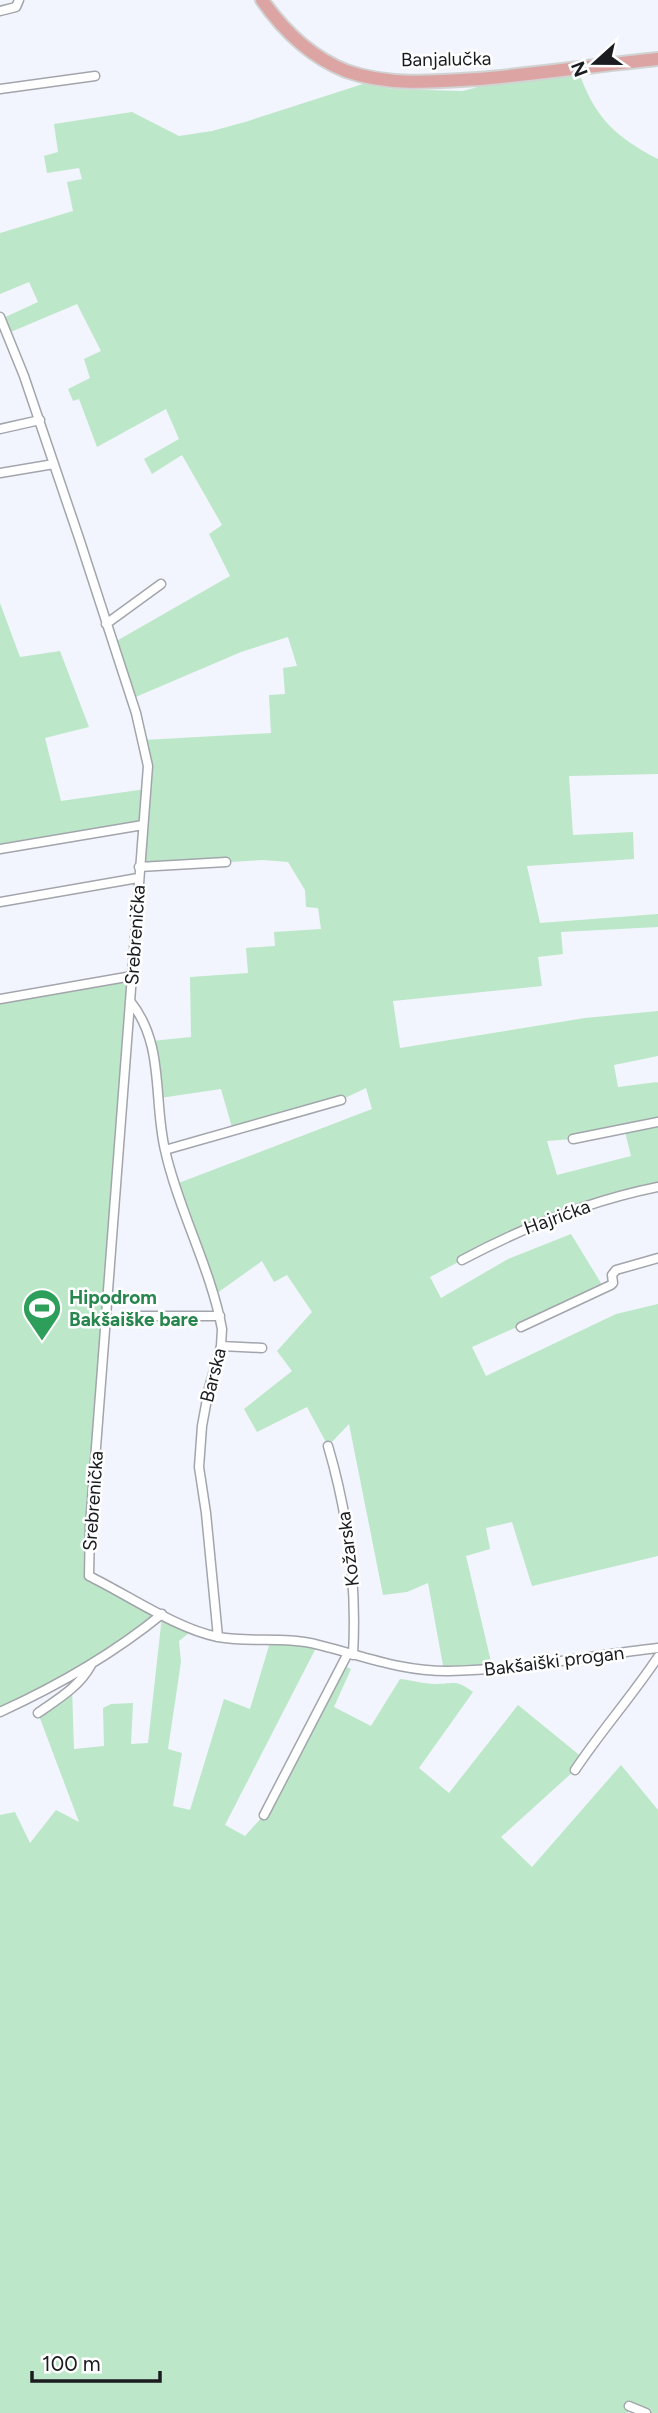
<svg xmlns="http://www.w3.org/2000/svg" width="658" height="2413" font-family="Figtree,sans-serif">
<rect width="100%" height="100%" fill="#f2f5fd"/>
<!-- green -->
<path fill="#bce7c8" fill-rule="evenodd" d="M578,69c15,47 37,68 80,90v615l-89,2 4,59 60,-3 1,27 -107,7 13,57 118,-9v13l-97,5 2,22 -25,3 4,29 -149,15 7,47 185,-30 73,-7v45l-44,9 4,22 39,-5 1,1v104l-143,45 -85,45 11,21 67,-39 63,-25 33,54 -132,59 14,29 130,-62 42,-10v252l-126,30 -20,-64 -26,6 4,21 -24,7 27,114 -49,1 -16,-88 -21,9 -24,3 -34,-171 -21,22 -21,-39 -50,25 -13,-23 48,-38 -15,-20 35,-39 -25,-37 -13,7 -12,-21 -49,35 -37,-112 196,-75 -6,-21 -25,12 -108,31 -12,-42 -61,9 -8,-57 39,-4 -1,-60 58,-4 -2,-25 29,-2 -1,-14 47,-3 -3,-21 -12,-1 -1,-17 -17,-28 -25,-2 -124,7 4,-41 -143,23v-246l20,54 40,-6 29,76 -44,11 16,63 85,-12 -2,-49 127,-7 -2,-38 16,-1 -2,-26 14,-2 -9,-29 -47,15 -110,47 -18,-56 117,-67 -21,-42 13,-9 -40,-70 -30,19 -8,-15 35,-20 -13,-30 -69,38 -18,-48 -6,2 -5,-12 22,-11 -6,-19 17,-8 -24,-47 -71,30 -5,-15 37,-17 -9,-20 -29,12v-61l73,-22 -6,-29 15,-3 -3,-11 -32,5 -3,-17 14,-4 -4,-28 78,-12 47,24 33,-5 33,-9 121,-39 26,6 71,2 56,-15zM624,1128l7,28 -74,19 -10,-34 26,-2z
M132,976l-43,600 105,53 -15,12 2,21 -13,87 14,4 -9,53 17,4 34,-111 26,10 21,-70 47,5 -93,181 20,11 19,-21 78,-150 9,4 -17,38 37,19 29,-47c11,1 24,5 35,5 19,0 21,-5 38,8l-54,76 30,25 69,-88 65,53 -8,12 -74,67 31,30 89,-102 37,45v603h-12l-17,-6 -1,6h-628v-598l15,-3 15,31 26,-33 23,12 -41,-109 34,-25 2,61 30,-3 -1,-38 8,-4 22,-1 -2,41 17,-1 14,-127 -41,30 -121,66v-713z"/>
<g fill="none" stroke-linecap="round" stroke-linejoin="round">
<!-- street casing -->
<g stroke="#a2a5ac" stroke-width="11">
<path id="street" d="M0,11l16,-4 3,-7
M0,89l95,-13
M0,317l24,59 55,162 57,175 12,53 -58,760 -1,50c39,19 88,53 129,61 34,6 67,-1 101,8 45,11 80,26 129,26 72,-1 139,-15 210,-23
M0,429l40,-9
M0,473l54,-9
M106,624l55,-40
M0,849l143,-24
M139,867l87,-5
M0,902l138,-24
M0,999l132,-23
M130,1001c35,43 23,98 35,149 13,59 46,119 57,179l-1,17 -12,42 -7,38 -3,41 7,46 12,124
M573,1139l85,-17
M165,1150l176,-50
M462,1260c62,-33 127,-59 196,-73
M141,1316h79
M521,1327l90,-42 2,-2 -1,-8 4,-5 42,-12
M221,1346l41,2
M328,1446c20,68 29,138 25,209
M0,1712c57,-26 113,-58 162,-98
M38,1713c20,-14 41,-26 53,-48
M575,1770c26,-39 57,-74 83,-113
M264,1815l84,-162
M629,2406l17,7"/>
</g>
<!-- primary casing -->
<g stroke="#d1d2d2" stroke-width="16">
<path id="primary" d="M262,0c21,30 49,57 84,71 42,15 89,11 132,8 60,-5 120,-14 180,-20"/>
</g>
<!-- street -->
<use href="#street" stroke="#fff" stroke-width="8"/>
<!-- primary -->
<use href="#primary" stroke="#dca4a2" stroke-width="12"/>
</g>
<!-- icons -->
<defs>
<g id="stadium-pin" transform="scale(2.0125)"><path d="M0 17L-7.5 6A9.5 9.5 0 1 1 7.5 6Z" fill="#2e9e5b" stroke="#fff"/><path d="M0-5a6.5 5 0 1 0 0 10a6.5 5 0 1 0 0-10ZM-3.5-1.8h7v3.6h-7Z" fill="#fff"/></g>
</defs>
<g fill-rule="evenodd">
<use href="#stadium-pin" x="42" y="1308"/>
</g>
<g text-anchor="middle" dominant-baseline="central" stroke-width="5" stroke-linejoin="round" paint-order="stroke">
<!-- street labels -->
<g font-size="19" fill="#1b1c1f" stroke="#fff">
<text transform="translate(446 59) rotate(-1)">Banjalučka</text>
<text transform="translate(135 935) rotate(-86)">Srebrenička</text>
<text transform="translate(557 1217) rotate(-20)">Hajrićka</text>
<text transform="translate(213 1375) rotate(-76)">Barska</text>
<text transform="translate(93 1501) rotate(-86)">Srebrenička</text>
<text transform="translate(348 1549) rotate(-97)">Kožarska</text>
<text transform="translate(554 1661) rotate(-7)">Bakšaiški progan</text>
</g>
<!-- leisure labels -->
<g font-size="19" font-weight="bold" fill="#27864d" stroke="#fff" text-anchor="start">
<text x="69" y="1297">Hipodrom<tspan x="69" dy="22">Bakšaiške bare</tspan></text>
</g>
</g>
<!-- north arrow -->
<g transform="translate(595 63) rotate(249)" stroke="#ffffff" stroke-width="5" paint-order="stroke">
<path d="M0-5L12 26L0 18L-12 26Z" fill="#1b1c1f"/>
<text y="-10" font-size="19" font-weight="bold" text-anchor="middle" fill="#1b1c1f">N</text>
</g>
<!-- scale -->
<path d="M32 2371v10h128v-10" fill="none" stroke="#1b1c1f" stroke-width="3.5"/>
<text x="42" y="2371" font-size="21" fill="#1b1c1f" stroke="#ffffff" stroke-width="5" paint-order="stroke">100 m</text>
</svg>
